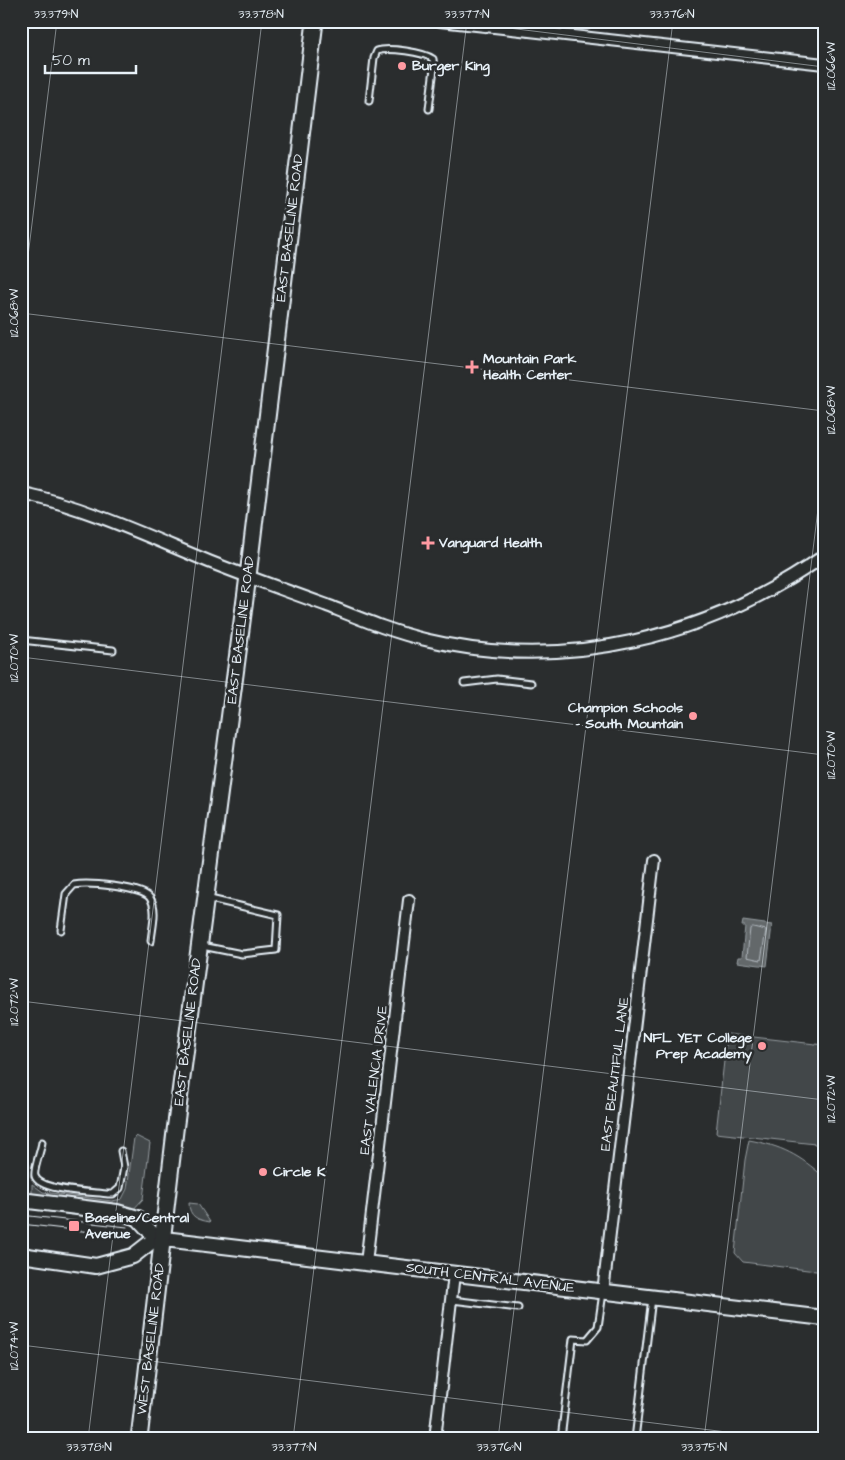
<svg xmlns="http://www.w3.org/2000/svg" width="845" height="1460" font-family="'Architects Daughter',sans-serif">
<rect width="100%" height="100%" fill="#2a2d2e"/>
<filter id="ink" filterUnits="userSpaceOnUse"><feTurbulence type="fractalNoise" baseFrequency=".02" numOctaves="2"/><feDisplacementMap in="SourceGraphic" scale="10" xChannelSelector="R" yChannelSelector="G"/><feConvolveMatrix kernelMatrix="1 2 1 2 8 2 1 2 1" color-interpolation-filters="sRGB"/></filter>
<g filter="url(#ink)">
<!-- green -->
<path fill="#424648" stroke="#959ca0" d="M727,1034l97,11v100l-108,-12z
M136,1136l14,7 -7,56 -12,13 -65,-14 -34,2v-16l11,8 69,9 10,-2 5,-10 7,-51z
M749,1140c33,6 50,15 75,37v95l-81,-10 -8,-9 10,-93z
M189,1203l9,1 12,18c-12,-2 -21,-5 -21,-19z"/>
<!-- water -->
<path fill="#63686b" stroke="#989fa3" d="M743,921l29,4 -5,41 -30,-4 1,-5h4l3,-31h-3z"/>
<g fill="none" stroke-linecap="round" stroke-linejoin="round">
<!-- shore -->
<path stroke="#b3bac0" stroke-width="1" d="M753,927l13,3 -5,30 -14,-3 3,-28z"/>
<!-- service casing -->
<g stroke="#e8f1f8" stroke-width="9">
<path id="service" d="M369,101l5,-43 3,-7c11,-4 47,1 56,8l1,9 -5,41
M21,640l92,10
M464,683l33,-4 34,4
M61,930l5,-36 8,-9c13,-3 69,2 76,13 8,11 2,30 1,43
M202,946l40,8 34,-4 2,-35 -72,-17
M42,1142c-1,9 -9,28 -7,34 4,15 58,16 73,18h5l7,-6 4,-21 -3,-16
M452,1300l66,8
M561,1439l12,-100 14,1 11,-13 5,-34
M635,1439l17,-141"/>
</g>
<!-- minor casing -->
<g stroke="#e8f1f8" stroke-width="14">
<path id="minor" d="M440,21l384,43
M366,1263l43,-363
M603,1292l51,-432
M435,1439l19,-165"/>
</g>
<!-- tertiary casing -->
<g stroke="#e8f1f8" stroke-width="15">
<path id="tertiary" d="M21,493c65,14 128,44 189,69 38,15 77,29 116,43 33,13 66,27 101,35 138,33 282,-3 397,-84"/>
</g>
<!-- secondary casing -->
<g stroke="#e8f1f8" stroke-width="18">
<path id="secondary" d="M21,1200l96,12 21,6 18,20 668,80
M21,1255l75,11 37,-10 23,-18"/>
</g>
<!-- primary casing -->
<g stroke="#e8f1f8" stroke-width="19">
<path id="primary" d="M139,1439l36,-308 73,-555 67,-555"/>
</g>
<!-- service -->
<use href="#service" stroke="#2a2d2e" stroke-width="5"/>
<!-- minor -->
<use href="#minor" stroke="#2a2d2e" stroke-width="10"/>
<!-- tertiary -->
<use href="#tertiary" stroke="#2a2d2e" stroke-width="11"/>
<!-- secondary -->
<use href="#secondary" stroke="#2a2d2e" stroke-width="14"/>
<!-- primary -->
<use href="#primary" stroke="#2a2d2e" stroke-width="15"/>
<!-- tram -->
<path stroke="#e8f1f8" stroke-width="1" d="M21,1215l106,12
M21,1224l105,12"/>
</g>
</g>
<!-- ticks -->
<path fill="none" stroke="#e8f1f8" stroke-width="1" stroke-opacity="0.45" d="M452,21l372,46M21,313l803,98M21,313l36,-292M21,657l803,98M21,1001l803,99M21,1345l762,94M88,1439l174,-1418M293,1439l174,-1418M498,1439l175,-1418M704,1439l120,-979"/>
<!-- markers -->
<g fill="#ff9aa2" stroke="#2a2d2e" stroke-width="2">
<circle cx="402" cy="66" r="5"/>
<path d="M469.5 359.5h5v5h5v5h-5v5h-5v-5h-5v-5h5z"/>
<path d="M425.5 535.5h5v5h5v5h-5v5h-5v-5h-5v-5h5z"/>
<circle cx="693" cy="716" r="5"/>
<circle cx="762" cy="1046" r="5"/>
<circle cx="263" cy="1172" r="5"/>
<rect x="68" y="1220" width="12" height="12" rx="2.5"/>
</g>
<g text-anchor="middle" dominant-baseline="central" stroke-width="5" stroke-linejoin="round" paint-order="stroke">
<!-- poi labels -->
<g font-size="14" font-weight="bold" fill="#e8f1f8" stroke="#2a2d2e" text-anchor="start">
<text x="412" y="66">Burger King</text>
<text x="483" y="359">Mountain Park<tspan x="483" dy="16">Health Center</tspan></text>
<text x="439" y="543">Vanguard Health</text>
<text x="683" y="708" text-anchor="end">Champion Schools<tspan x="683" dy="16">- South Mountain</tspan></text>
<text x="752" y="1038" text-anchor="end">NFL YET College<tspan x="752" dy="16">Prep Academy</tspan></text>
<text x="273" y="1172">Circle K</text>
<text x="85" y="1218">Baseline/Central<tspan x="85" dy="16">Avenue</tspan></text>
</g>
<!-- street labels -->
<g font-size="14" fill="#e8f1f8" stroke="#2a2d2e">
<text transform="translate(290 228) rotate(-83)">EAST BASELINE ROAD</text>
<text transform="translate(241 630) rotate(-83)">EAST BASELINE ROAD</text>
<text transform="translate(188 1032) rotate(-83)">EAST BASELINE ROAD</text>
<text transform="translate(615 1074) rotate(-83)">EAST BEAUTIFUL LANE</text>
<text transform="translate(374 1080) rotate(-83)">EAST VALENCIA DRIVE</text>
<text transform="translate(490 1278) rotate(7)">SOUTH CENTRAL AVENUE</text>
<text transform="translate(151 1339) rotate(-83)">WEST BASELINE ROAD</text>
</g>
</g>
<!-- margin -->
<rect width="845" height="1460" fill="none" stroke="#2a2d2e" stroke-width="55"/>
<!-- scale -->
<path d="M45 65v8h91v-8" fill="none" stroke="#e8f1f8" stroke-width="2.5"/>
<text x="52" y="65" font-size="15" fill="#e8f1f8" stroke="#2a2d2e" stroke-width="4" paint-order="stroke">50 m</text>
<rect x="28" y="28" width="790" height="1404" fill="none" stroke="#e8f1f8" stroke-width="2"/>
<g font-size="12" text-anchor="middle" fill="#e8f1f8">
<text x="56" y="18">33.379°N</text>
<text x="261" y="18">33.378°N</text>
<text x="467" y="18">33.377°N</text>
<text x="672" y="18">33.376°N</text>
<text transform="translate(831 66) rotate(-90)" y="4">112.066°W</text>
<text transform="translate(14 313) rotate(-90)" y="4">112.068°W</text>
<text transform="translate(831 410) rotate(-90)" y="4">112.068°W</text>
<text transform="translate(14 658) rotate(-90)" y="4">112.070°W</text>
<text transform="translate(831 755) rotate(-90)" y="4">112.070°W</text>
<text transform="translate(14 1002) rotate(-90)" y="4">112.072°W</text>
<text transform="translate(831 1099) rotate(-90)" y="4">112.072°W</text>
<text transform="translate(14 1346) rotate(-90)" y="4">112.074°W</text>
<text x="89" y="1451">33.378°N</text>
<text x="294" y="1451">33.377°N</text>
<text x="499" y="1451">33.376°N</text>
<text x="704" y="1451">33.375°N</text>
</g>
</svg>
